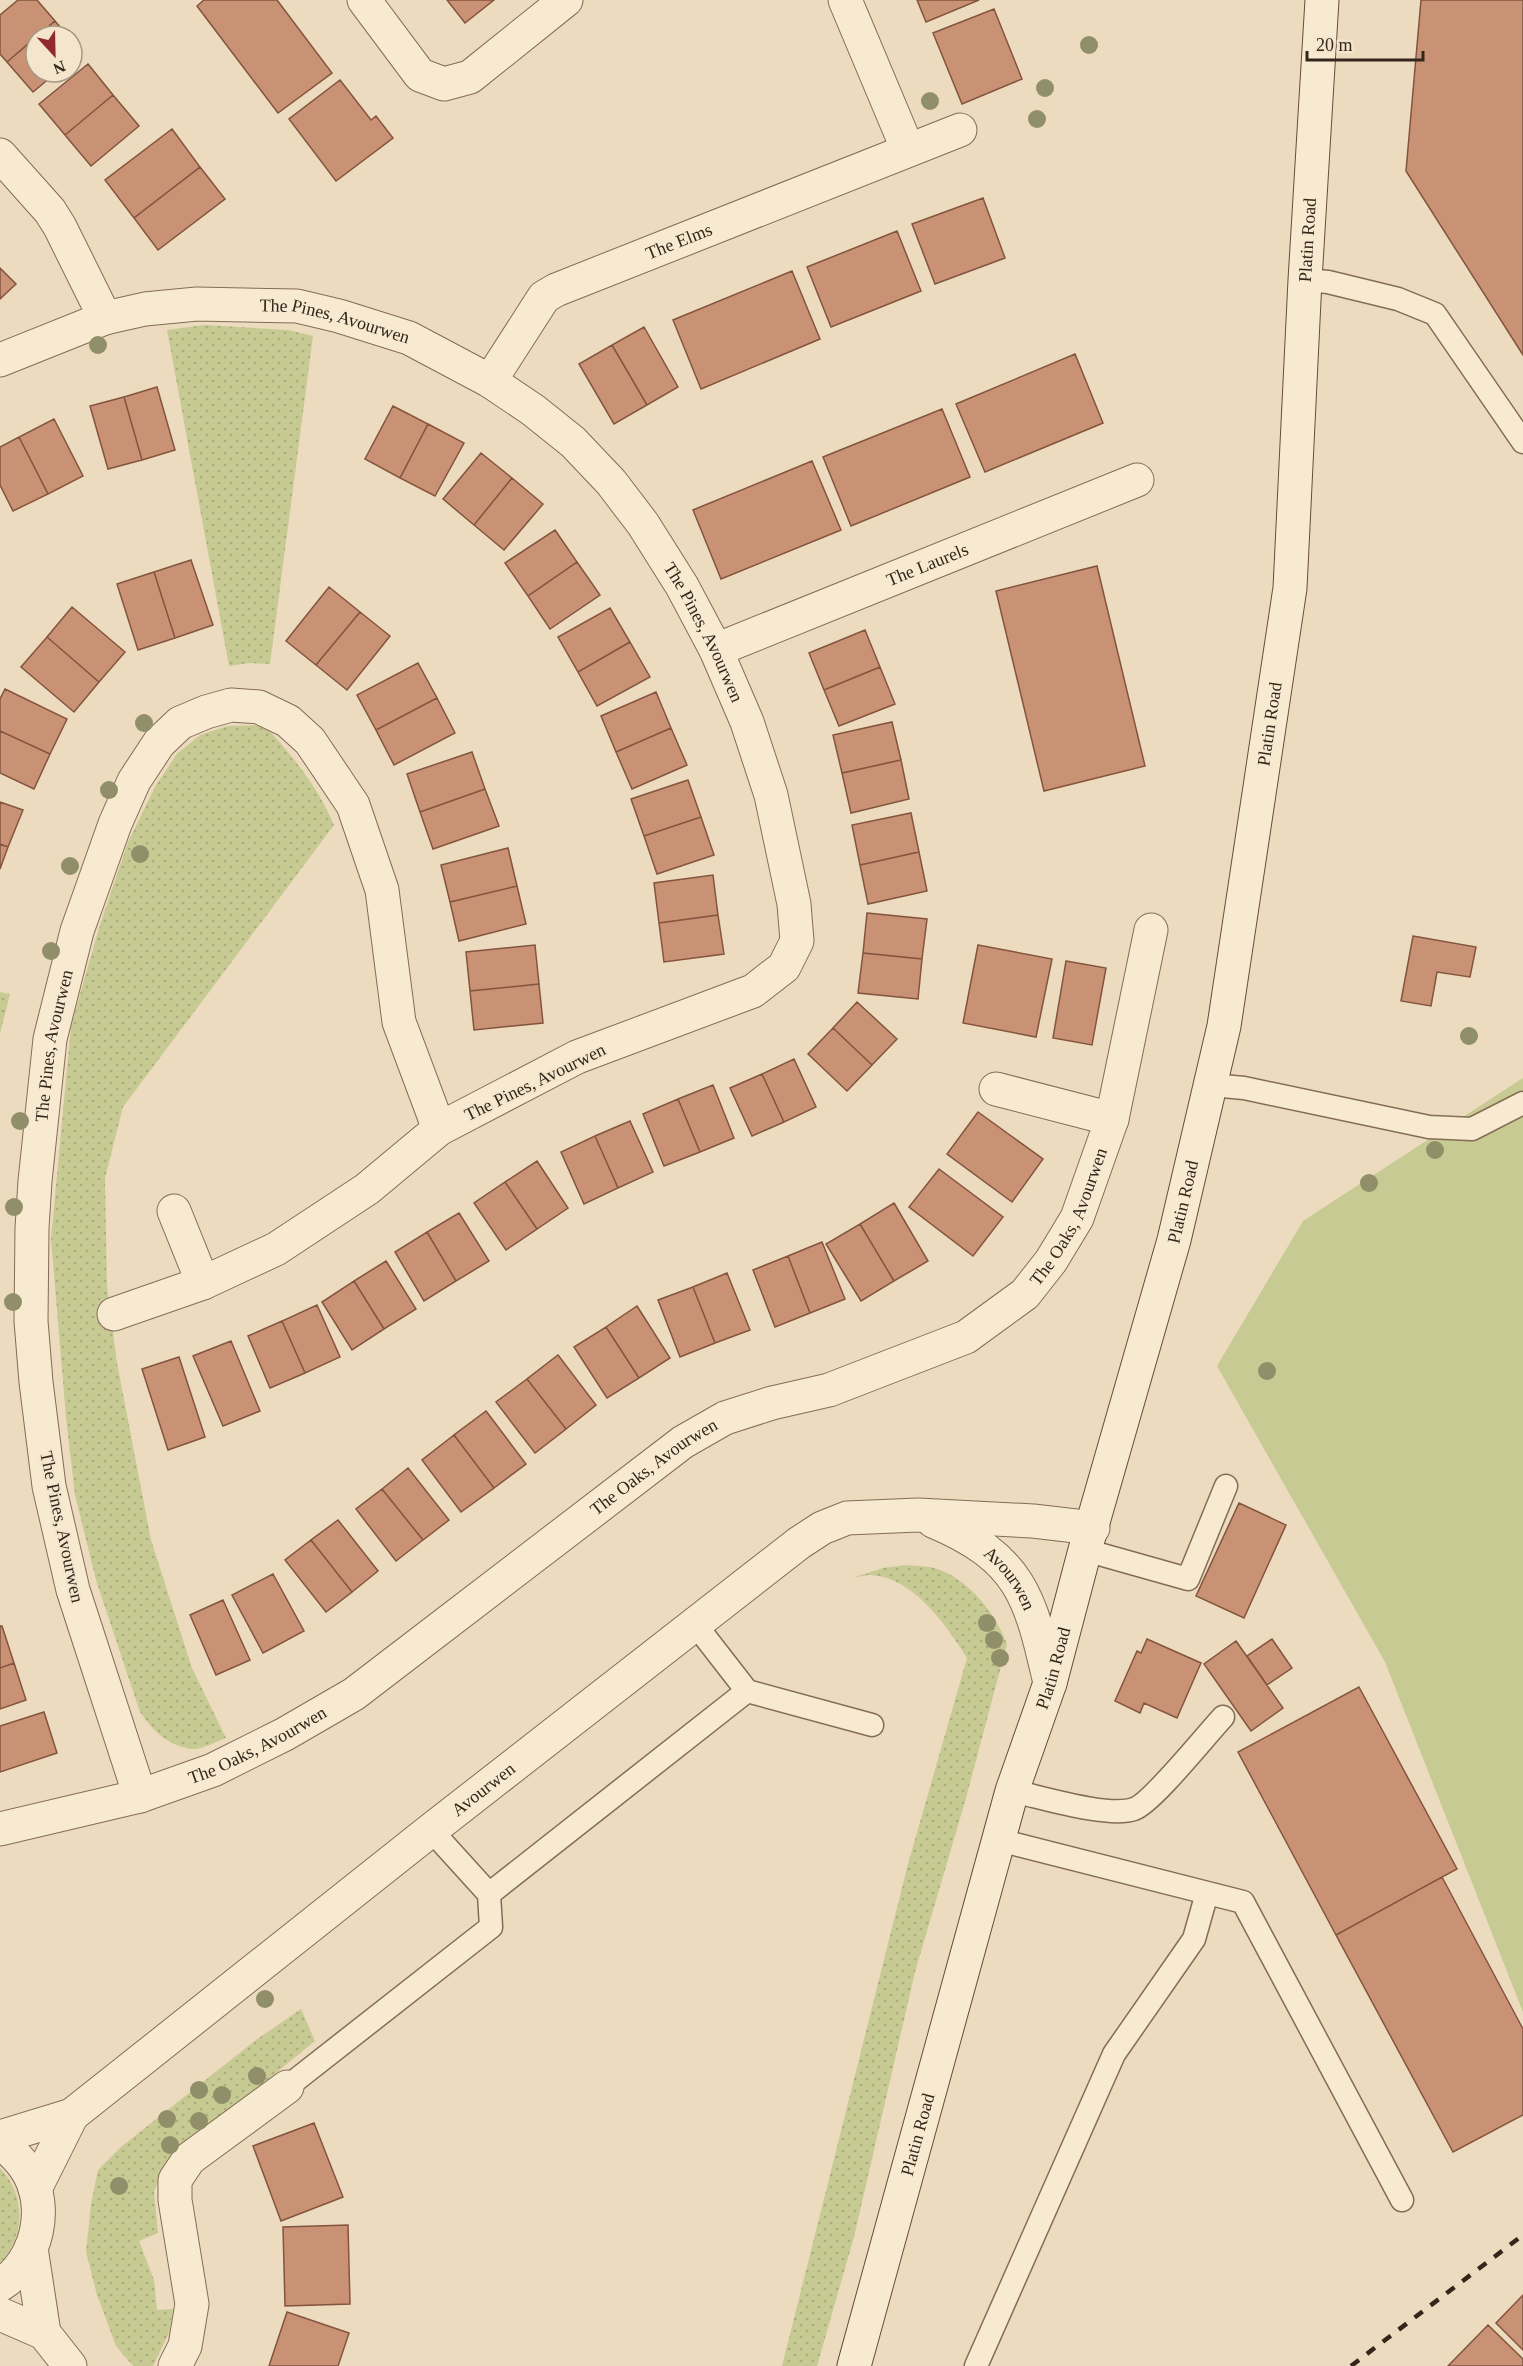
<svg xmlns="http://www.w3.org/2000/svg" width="1523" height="2366" font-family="'Times New Roman',serif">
<defs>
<pattern id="grass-dots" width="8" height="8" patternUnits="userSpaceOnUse" patternTransform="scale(1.5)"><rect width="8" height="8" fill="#c7ca92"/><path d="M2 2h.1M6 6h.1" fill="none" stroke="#acad7d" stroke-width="1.8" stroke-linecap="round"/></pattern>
</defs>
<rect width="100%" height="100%" fill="#ecdbbe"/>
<!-- grass -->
<path fill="url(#grass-dots)" d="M204,325l84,5 25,6 -43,328 -21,-1 -20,3 -62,-336z
M264,725c28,30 54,62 70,100l-211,282 -18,71 2,109 10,76 34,177 41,128 34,70c-9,3 -23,11 -32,11 -24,-1 -42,-19 -54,-37l-44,-132 -21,-85 -9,-78 -15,-178 20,-213 28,-98 29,-86 28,-57 21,-31 23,-19 28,-9z
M0,992l10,2 -10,40z
M906,1565c8,1 16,1 24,2 36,8 65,45 77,77l-41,154 -51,174 -61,265 -37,129h-35l126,-502 59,-206c-20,-32 -54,-81 -96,-83 -6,0 -13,2 -19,3l31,-10z
M301,2009l14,32 -147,120 -14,30 4,42 -19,8 15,39 3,30 16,-1 -4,24 -16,33h-20l-17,-20 -19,-51 -11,-43 5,-48 7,-34 23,-23 135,-107z
M0,2168c26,27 26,68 0,95z"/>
<!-- park -->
<path fill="#c7ca92" d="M1523,1078v934l-138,-350 -168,-296 86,-145z"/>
<!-- building -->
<path fill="#ca9274" stroke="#83543e" stroke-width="1.5" d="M18,0h19l18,21 -48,41 -7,-8v-39z
M204,0h73l55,73 -54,40 -81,-107z
M447,0h47l-29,23z
M917,0h62l-53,22z
M1421,0h102v355l-117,-184z
M994,9l28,70 -60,25 -29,-71z
M55,21l13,15h-31z
M36,37v35h21l-24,20 -26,-30z
M72,41l9,11 -9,7z
M88,64l25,31 -48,40 -26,-31z
M340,80l31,40 5,-4 17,22 -57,43 -47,-62z
M113,95l26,31 -48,40 -26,-31z
M172,129l28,38 -66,51 -29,-38z
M200,167l25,32 -67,51 -24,-32z
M983,198l22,60 -70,26 -23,-60z
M897,231l24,60 -90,36 -24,-60z
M0,268l16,16 -16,15z
M792,271l28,68 -119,50 -28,-69z
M644,327l34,60 -31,18 -35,-60z
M612,345l35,60 -33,19 -35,-60z
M1075,354l28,69 -118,49 -29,-68z
M157,387l18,63 -33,10 -18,-63z
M124,397l18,63 -34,9 -18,-63z
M393,406l35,18 -28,54 -35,-19z
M942,409l28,68 -119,49 -28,-69z
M54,419l29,57 -35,18 -29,-57z
M428,424l36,19 -29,53 -35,-18z
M19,437l29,57 -35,17 -13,-26v-38z
M481,453l31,25 -38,47 -31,-26z
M812,461l29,69 -120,49 -28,-69z
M512,478l31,26 -39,46 -30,-25z
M555,530l22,32 -49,34 -23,-33z
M191,560l22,65 -38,13 -21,-66z
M577,562l23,33 -50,34 -22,-33z
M1097,566l48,200 -101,25 -48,-200z
M154,572l21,66 -37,12 -21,-66z
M329,587l31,25 -44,53 -30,-24z
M72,607l53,45 -26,30 -52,-45z
M610,608l20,34 -52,30 -20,-35z
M360,612l30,24 -43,54 -31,-25z
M865,630l15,37 -56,23 -15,-37z
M47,637l52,45 -25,30 -53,-45z
M630,642l20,35 -53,29 -19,-34z
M418,663l19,35 -61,32 -19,-35z
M880,667l15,37 -56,22 -15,-36z
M5,689l62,30 -17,35 -50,-23v-32z
M656,692l15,36 -55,24 -15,-36z
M437,698l18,35 -61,32 -18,-35z
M892,722l9,38 -59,13 -9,-38z
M671,728l16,37 -55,24 -16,-37z
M0,731l50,23 -16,35 -34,-16z
M472,752l13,37 -65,23 -13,-38z
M901,760l8,39 -58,14 -9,-40z
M688,780l13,37 -57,19 -13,-37z
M485,789l14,37 -66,23 -13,-37z
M0,802l23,8 -15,37 -8,-3z
M911,813l8,39 -59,13 -8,-40z
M701,817l13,38 -57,19 -13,-38z
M0,844l8,3 -8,22z
M508,848l9,38 -67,16 -9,-37z
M919,852l8,39 -59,13 -8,-39z
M713,875l5,40 -59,8 -5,-40z
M517,886l9,38 -67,17 -9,-39z
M867,913l60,6 -5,40 -59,-6z
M718,915l6,39 -60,8 -5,-39z
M1413,936l63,11 -6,30 -33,-5 -6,34 -30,-5z
M535,945l4,39 -69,7 -4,-39z
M978,945l74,14 -16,78 -73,-14z
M863,953l59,6 -4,40 -60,-6z
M1066,961l40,7 -14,77 -39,-7z
M539,984l4,39 -69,7 -4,-39z
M857,1002l40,37 -25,26 -39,-37z
M833,1028l39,37 -25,26 -39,-37z
M794,1059l22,48 -32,15 -22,-48z
M762,1074l22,48 -32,14 -22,-48z
M713,1085l21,53 -34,14 -22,-53z
M678,1099l22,53 -36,14 -21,-52z
M978,1112l65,47 -31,43 -65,-48z
M630,1121l23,51 -35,16 -23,-52z
M595,1136l23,52 -34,16 -23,-52z
M537,1161l31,47 -31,21 -32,-47z
M939,1169l64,48 -30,39 -64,-49z
M505,1182l32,47 -31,21 -32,-47z
M894,1203l34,58 -34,20 -34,-57z
M459,1213l30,48 -33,20 -29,-49z
M860,1224l34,57 -33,20 -35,-57z
M427,1232l29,49 -32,20 -29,-49z
M822,1242l23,57 -35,14 -22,-57z
M788,1256l22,57 -35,14 -22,-57z
M386,1261l30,48 -32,20 -30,-48z
M727,1273l23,57 -35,13 -22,-56z
M354,1281l30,48 -32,21 -30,-48z
M693,1287l22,56 -35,14 -22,-57z
M317,1305l23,52 -35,16 -23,-52z
M637,1306l33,52 -31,20 -33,-51z
M282,1321l23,52 -35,15 -22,-52z
M606,1327l33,51 -32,20 -33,-51z
M231,1341l29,70 -37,15 -30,-70z
M558,1355l38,50 -30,24 -39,-50z
M179,1357l26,80 -37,13 -26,-81z
M527,1379l39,50 -31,24 -39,-51z
M486,1411l40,53 -32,24 -40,-53z
M454,1435l40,53 -33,24 -39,-52z
M408,1468l41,52 -26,20 -41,-51z
M382,1489l41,51 -27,21 -40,-52z
M1239,1503l47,22 -42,93 -48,-22z
M338,1520l40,51 -26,21 -41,-52z
M311,1540l41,52 -26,20 -41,-52z
M273,1574l31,57 -41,22 -31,-58z
M223,1600l27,60 -34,15 -26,-60z
M0,1626h2l12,37 -14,5z
M1147,1639l54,24 -24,55 -33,-15 -4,10 -25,-12 22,-50 4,2z
M1272,1639l20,29 -25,17 -20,-29z
M1236,1641l47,67 -32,23 -47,-67z
M14,1663l12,37 -26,9v-41z
M1359,1687l98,182 -121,66 -98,-183z
M44,1712l13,41 -57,19v-46z
M1442,1877l81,152v86l-70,37 -117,-217z
M314,2123l29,74 -62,24 -28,-75z
M348,2225l2,79 -65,2 -2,-79z
M1523,2295v55l-27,-27z
M287,2312l62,21 -11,33h-69z
M1488,2325l35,34v7h-75z"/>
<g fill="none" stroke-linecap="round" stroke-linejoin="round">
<!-- lane casing -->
<g stroke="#846c57" stroke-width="25">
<path id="lane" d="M1305,280l23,2 70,17 37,15 88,128
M1211,1085l33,3 185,39 43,2 51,-26
M1085,1550l103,29 38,-93
M695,1624l52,67
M1012,1791c29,6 96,27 122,18 17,-5 73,-75 89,-92
M431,1830l58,64 258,-203 125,34
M999,1840l244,62 159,298
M287,2087l204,-160 -2,-33
M976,2366l138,-312 80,-115 13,-46"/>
</g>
<!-- street casing -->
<g stroke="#846c57" stroke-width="35">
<g id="street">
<path d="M364,0l56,75 24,9 26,-7 96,-77"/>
<path d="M845,0l63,150"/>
<path d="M0,155l50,56 10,16 45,91"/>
<path id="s1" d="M0,360l105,-42 40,-9 52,-5 100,2 42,10 70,22 81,43 43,29 40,32 38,40 32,42 39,62 34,64 31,72 24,73 23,109 3,37 -13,26 -31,24 -176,66 -138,72 -72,60 -91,60 -73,34 -89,31"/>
<path id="s2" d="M490,381l54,-84 12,-7 404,-160"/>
<path id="s3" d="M716,650l421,-170"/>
<path d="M996,1089l116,30"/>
<path d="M174,1211l29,72"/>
<path id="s4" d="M933,1521c88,37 97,75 117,162"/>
<path id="s5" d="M140,1796l73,-26 72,-36 69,-40 329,-252 42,-24 47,-15 57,-13 137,-53 59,-43 26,-33 26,-43 35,-99 39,-189"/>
<path id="s6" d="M0,1829l140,-33 -67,-206 -24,-104 -13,-104 -5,-61 1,-93 3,-47 15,-142 27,-108 38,-107 19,-43 25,-38 21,-20 26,-11 25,-7 28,2 29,14 22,20 43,64 29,85 17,132 40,107"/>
<path id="s7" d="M0,2137l72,-22 359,-285 368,-287 23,-15 25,-10 71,-3 115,6 60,7"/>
<path d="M0,2142c10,8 19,16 26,27 24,36 12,93 -26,116"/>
<path d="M35,2189l37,-74"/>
<path d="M31,2248l13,85"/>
<path d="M0,2314l44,19 26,33"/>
<path d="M175,2366l10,-20 7,-42 -17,-104v-20l14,-21 98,-72"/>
</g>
</g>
<!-- secondary casing -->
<g stroke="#664d3b" stroke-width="35">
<g id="secondary">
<path id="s8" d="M854,2366l158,-575 38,-108 35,-133 89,-310 50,-214 66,-438 15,-308 17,-280"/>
</g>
</g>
<!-- lane -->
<use href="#lane" stroke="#f8e9d1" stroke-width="22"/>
<!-- street -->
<use href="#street" stroke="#f8e9d1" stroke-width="33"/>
<!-- secondary -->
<use href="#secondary" stroke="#f8e9d1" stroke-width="33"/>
<!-- rail -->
<path stroke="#34261c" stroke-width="4.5" stroke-dasharray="10 10" stroke-linecap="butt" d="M1351,2366l172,-131"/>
</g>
<!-- trees -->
<g fill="#918f69">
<circle cx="1089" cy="45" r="9"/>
<circle cx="1045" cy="88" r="9"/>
<circle cx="930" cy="101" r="9"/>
<circle cx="1037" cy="119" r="9"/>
<circle cx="98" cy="345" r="9"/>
<circle cx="144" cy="723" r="9"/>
<circle cx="109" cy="790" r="9"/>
<circle cx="140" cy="854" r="9"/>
<circle cx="70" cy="866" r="9"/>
<circle cx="51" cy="951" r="9"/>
<circle cx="1469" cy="1036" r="9"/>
<circle cx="20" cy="1121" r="9"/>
<circle cx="1435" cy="1150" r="9"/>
<circle cx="1369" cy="1183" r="9"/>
<circle cx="14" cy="1207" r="9"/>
<circle cx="13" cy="1302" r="9"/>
<circle cx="1267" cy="1371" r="9"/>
<circle cx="987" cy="1623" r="9"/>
<circle cx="994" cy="1640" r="9"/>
<circle cx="1000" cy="1658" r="9"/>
<circle cx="265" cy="1999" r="9"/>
<circle cx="257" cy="2076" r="9"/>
<circle cx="199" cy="2090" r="9"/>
<circle cx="222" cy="2095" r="9"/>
<circle cx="167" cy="2119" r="9"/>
<circle cx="199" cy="2121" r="9"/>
<circle cx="170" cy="2145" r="9"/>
<circle cx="119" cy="2186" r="9"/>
</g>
<g text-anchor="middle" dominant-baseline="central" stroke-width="4.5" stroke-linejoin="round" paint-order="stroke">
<!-- street labels -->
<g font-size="18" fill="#34261c" stroke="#f4e6cd">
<text stroke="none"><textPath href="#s8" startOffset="2182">Platin Road</textPath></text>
<text stroke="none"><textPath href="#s2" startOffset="246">The Elms</textPath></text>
<text stroke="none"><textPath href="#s1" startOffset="346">The Pines, Avourwen</textPath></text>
<text stroke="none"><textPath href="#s3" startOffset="228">The Laurels</textPath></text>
<text stroke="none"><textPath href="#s1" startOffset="850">The Pines, Avourwen</textPath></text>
<text stroke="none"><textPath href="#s8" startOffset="1696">Platin Road</textPath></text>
<text stroke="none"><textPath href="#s6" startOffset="910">The Pines, Avourwen</textPath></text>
<text transform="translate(535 1082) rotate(-26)">The Pines, Avourwen</text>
<text stroke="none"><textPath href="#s8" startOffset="1210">Platin Road</textPath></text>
<text stroke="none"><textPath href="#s5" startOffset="1118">The Oaks, Avourwen</textPath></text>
<text stroke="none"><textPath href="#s5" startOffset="614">The Oaks, Avourwen</textPath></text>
<text transform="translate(62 1527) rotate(78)">The Pines, Avourwen</text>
<text stroke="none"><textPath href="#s4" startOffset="98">Avourwen</textPath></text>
<text stroke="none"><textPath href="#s8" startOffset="726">Platin Road</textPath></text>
<text stroke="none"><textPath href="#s5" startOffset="128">The Oaks, Avourwen</textPath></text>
<text stroke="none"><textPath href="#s7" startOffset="600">Avourwen</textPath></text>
<text stroke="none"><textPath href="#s8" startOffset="240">Platin Road</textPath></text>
</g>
</g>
<!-- north arrow -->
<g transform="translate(54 54) rotate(158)"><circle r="28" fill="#f4e6cd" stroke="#a79986" stroke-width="1.5"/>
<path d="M0-4.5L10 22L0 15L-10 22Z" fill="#922931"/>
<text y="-9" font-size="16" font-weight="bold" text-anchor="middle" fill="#34261c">N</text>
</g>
<!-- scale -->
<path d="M1307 51v9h116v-9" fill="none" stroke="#34261c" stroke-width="3"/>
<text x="1316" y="51" font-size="18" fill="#34261c" stroke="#f4e6cd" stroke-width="4.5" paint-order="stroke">20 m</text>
</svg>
